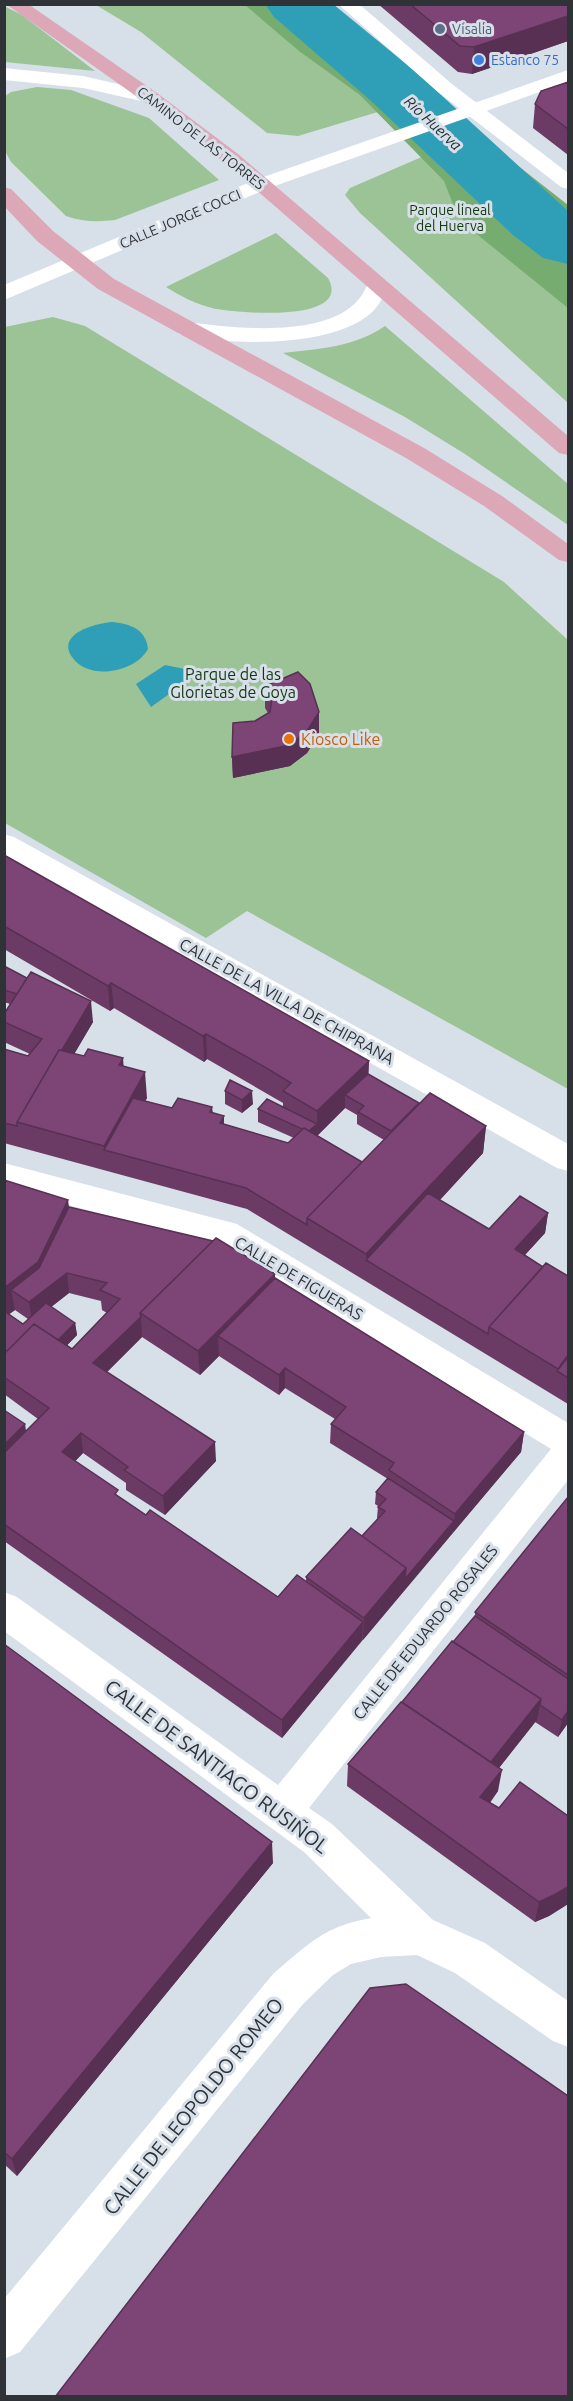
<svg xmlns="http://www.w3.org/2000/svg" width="573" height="2401" font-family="Ubuntu,sans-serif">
<rect width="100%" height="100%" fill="#d7dfe9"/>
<!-- green -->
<path fill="#9bc396" d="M96,5h200l115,97 -113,34 -31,-3 -126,-101z
M4,6l18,9 73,56 -90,-9z
M37,87l34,3 78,28 70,62 -104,40c-17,2 -32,2 -49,-4l-55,-54 -6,-11v-55l6,-4z
M454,143l114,100v160l-208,-190 -15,-18 5,-7z
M276,233l52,45c26,46 -96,35 -116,30 -16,-4 -32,-12 -46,-21z
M53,317l32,9 419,256 64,58v449l-321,-178 -41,27 -201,-115v-496z
M385,326l183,158v41l-103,-71 -60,-37 -122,-64c35,-4 72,-6 102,-27z"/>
<!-- forest -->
<path fill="#77ac70" d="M245,5h69l107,93 55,38h4l88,69v103l-100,-81 -15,-23 -9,-23 -84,-86 -61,-44z"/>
<!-- water -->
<path fill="#2f9fb7" d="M113,622c17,2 33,7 35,27 -13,24 -60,32 -76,8 -16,-24 25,-34 41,-35z
M165,665l35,7 -49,35 -15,-23z"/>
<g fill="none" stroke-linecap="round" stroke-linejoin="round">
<!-- river -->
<path fill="#2f9fb7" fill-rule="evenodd" d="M265,4h68l83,68 152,139v53l-25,-6 -30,-23 -143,-135 -96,-83z"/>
<!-- minor -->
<path fill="#fff" fill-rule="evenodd" d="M338,4h21l93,80 116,89v16l-7,-2 -123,-95z
M378,278l8,2 3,5c-4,8 -8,17 -14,24 -36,40 -148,37 -196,25l-3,-5 3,-5 8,-2c45,6 138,17 171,-22 5,-5 8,-13 12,-20z
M4,834l10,3 554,307v27l-11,-3 -553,-311z
M4,1163l233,61 331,199v57l-259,328 23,16 101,96 52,23 83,58v46l-15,-6 -98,-68 -38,-18 -36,2 -30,7 -18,11 -30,29 -283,348 -16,7v-60l269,-325c34,-29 51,-48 98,-56l-67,-66 -300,-221v-39l13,5 261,188 273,-336 -336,-205 -211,-56z"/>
<!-- secondary -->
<path fill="#fff" fill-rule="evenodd" d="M4,68l79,8 74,17 3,4 -3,4 -7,2 -67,-15 -79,-8z
M568,70v12l-299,106 -265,112v-15l251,-105z"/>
<!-- primary -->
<path fill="#dca7b6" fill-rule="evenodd" d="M6,4h22l129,89 81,61 330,282v19l-9,-2 -335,-291 -81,-61z
M4,187l7,2 42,42 61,48 310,169 78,48 66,48v18l-9,-2 -75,-54 -78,-48 -308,-169 -61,-48 -33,-35z"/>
</g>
<!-- wall -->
<path fill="#6c3b65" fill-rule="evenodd" d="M378,4h190v37l-96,33 -14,-2z
M568,82v73l-35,-27 2,-24z
M265,686l54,26v22l-12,19 -17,13 -57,12 -1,-21 23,-36 13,-8 -3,-5z
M4,855l365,206 -1,13 51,29 67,23 -3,27 -43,47 49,29 59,-16 -3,20 -20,22 18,12 25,9v128l-321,-195 -243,-66v-94l24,7 2,-2 -26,-12v-28l6,-10 -6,-2v-36l89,56 -19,32 10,2 39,2v9l24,31 -2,3 27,7 40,-1 1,6 11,11 64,19 6,-5 -36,-16v-13l25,-2v-4l-76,-44 -3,3 -90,-54 -4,3 -106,-62zM345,1108l12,7v9l27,16 -22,22 -45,-26z
M225,1091l28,13 -11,9 -17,-9z
M4,1180l65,27 206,67v4l249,154 -3,20 -117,138 -122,148 -278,-197v-131l22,21 12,-12 -34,-25zM69,1293l32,8 1,9 5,3 -35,36 -5,-4 10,-10 -2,-12 -24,-16zM15,1310l13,9 -5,5 -14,-10zM142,1337l58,38 19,-19 60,39 6,-7 50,31 -4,5 -1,19 58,36 -12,13 -1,12 3,2 -1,12 1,1 -16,17 -56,41v4l-28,16 -132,-82 -27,-18 -44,-36 8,-8 43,30v7l39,25 51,-54 -109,-89z
M568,1497v226l-10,14 -23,-15 -36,46 -1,23 -8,12 9,5 69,8v88l-19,12 -14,6 -188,-136 1,-22 105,-122 22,-26v-4z
M4,1644l269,219 -256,313 -13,-12z"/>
<!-- shaded-wall -->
<path fill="#583053" d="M568,16v25l-96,33 2,-27z
M319,712v22l-12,19 -17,13 -57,12 -1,-21z
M111,983l3,25 -4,3 -2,-25z
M91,1001l2,21 -61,104 -13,-3z
M206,1034l1,25 -3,3 -1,-26z
M123,1058l2,25 -6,-18z
M369,1061l-1,25 -23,9v13l-37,37v-13l9,-8v-13z
M145,1072l2,26 -31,55 -12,-3v-4z
M252,1091l1,13 -11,9v-13z
M224,1116v21l-4,-14z
M486,1126l-3,27 -105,114 -12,-7v-6z
M68,1200l4,27 -45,73 -16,-10 4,20 -11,8v-30z
M548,1213l-3,20 -33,36 3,-20z
M67,1273l2,20 -37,29 -3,-20z
M275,1274v24l-57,38 1,20 -19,19 -2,-24z
M141,1317l1,20 -46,46 -3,-20z
M75,1323l2,12 -21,22 -2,-13z
M285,1368v20l-6,7v-20z
M25,1424l4,26 -25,25v-30z
M524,1432l-3,20 -158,188 1,-22 42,-50 48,-47 1,-7z
M81,1433l2,20 -18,19 -3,-20z
M215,1442l1,19 -51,54 -2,-19z
M363,1622l-1,18 -80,98v-18z
M541,1699l-4,21 -51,64 4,-20z
M568,1711v12l-10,14 4,-17z
M502,1770l-4,21 -21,27 3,-21z
M272,1842l1,21 -256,313 -5,-17z
M568,1887v17l-19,12 -14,6 4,-20z"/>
<!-- building -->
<path fill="#7d4576" stroke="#583053" stroke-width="1.5" d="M410,4h158v12l-94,31 -14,-1z
M568,82v47l-33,-25 6,-13z
M298,672l12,12 9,28 -12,19 -17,14 -58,12 1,-34 22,-2 15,-9 2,-14 -7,-12z
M4,855l365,206 -52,50 -34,-20 8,-8 -23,-14 -62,-35 -3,2 -92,-53 -3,3 -104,-60z
M4,966l23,12 -10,16 -13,-4z
M31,972l60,29 -29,49h-3l-42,72v4l-13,-3v-74l24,7 14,-17 -38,-17v-8z
M88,1049l35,9 -4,7 26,7 -41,74 -87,-24 42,-72 25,6z
M368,1074l51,29 -28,28 -33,-19 6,-6 -19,-11z
M230,1080l22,11 -10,9 -17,-9z
M430,1093l56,33 -120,128 -59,-36z
M133,1098l39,10 6,-10 34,9 -2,5 14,4 -4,7 68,20 16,-15 58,34 -55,56v7l-61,-37 -142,-38z
M267,1099l50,25 -8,7 -5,-3 -2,1 -44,-20z
M4,1180l64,20 -30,62 -34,26z
M428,1193l61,36 31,-33 28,17 -33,36 28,18 -54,60 -1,7 -122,-74z
M69,1207l144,34 -73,72 1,4 -48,46 122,79 -52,54 -39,-26 4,-3 -47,-34 -19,19 56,38 -3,4 31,21 4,-5 128,87 19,-22 66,47 -81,98 -278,-196v-71l45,-45 -45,-31v-23l30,-30 38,25 48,-50 -20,-9 7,-7 -40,-10 -38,29 -18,-12 28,-22z
M216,1238l59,36 -77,77 -58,-38z
M546,1263l22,13v79l-10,14 -69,-42z
M275,1278l249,154 -69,82 -66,-44 5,-7 -63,-39 15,-17 -61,-39 -6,7 -61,-39z
M46,1303l29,20 -17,17 -24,-16 -27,27 -3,-2v-38l19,13z
M568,1357v21l-11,-7z
M4,1410l21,14 -21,21z
M388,1478l66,43 -49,58 1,-11 -44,-32 23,-25 -7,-4 8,-8 -10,-7z
M568,1497v178l-93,-63z
M351,1528l55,40 -42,50 -58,-41z
M475,1616l93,63v32l-6,9 -22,-15 1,-6 -88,-57z
M452,1641l89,58 -50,63 -89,-60z
M4,1644l268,198 -260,317 -8,-7z
M401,1702l101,68 -22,27 19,11 21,-26 48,34v71l-14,8 -15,7 -191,-138z
M406,1984l162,112v301h-513l315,-409z"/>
<!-- markers -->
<circle fill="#5c6f8a" stroke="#d7dfe9" stroke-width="2" cx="440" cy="29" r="6"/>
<circle fill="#3f7fe0" stroke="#d7dfe9" stroke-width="2" cx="479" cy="60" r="6"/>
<circle fill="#e8710a" stroke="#d7dfe9" stroke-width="2" cx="289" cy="739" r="6"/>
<g text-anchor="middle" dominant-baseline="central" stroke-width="6" stroke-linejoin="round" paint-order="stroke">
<!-- far-service labels -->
<g font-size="14" fill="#4e5e75" stroke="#d7dfe9" text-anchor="start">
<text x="452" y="29">Visalia</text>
</g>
<!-- far-shop labels -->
<g font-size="14" fill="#366cbe" stroke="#d7dfe9" text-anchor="start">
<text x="491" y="60">Estanco 75</text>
</g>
<!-- far-street labels -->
<g font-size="14" fill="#2f3236" stroke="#d7dfe9">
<text transform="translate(201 138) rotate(38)">CAMINO DE LAS TORRES</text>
<text transform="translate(180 219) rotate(-23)">CALLE JORGE COCCI</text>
</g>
<!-- far-park labels -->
<g font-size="14" fill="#13370e" stroke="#d7dfe9">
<text x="450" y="210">Parque lineal<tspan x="450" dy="16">del Huerva</tspan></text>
</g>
<!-- far-water labels -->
<g font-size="15" font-style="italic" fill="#1a2e32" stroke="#d7dfe9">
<text transform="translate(433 123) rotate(43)">Río Huerva</text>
</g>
<!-- park labels -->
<g font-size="16" fill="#13370e" stroke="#d7dfe9">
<text x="233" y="674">Parque de las<tspan x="233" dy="18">Glorietas de Goya</tspan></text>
</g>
<!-- food labels -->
<g font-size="16" fill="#c56008" stroke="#d7dfe9" text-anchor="start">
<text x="301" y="739">Kiosco Like</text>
</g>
<!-- street labels -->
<g font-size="16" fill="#2f3236" stroke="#d7dfe9">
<text transform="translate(287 1001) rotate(29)">CALLE DE LA VILLA DE CHIPRANA</text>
<text transform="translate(299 1278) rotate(31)">CALLE DE FIGUERAS</text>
<text transform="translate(425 1632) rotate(-51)">CALLE DE EDUARDO ROSALES</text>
</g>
<!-- near-street labels -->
<g font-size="20" fill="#2f3236" stroke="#d7dfe9">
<text transform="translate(217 1766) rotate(37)">CALLE DE SANTIAGO RUSIÑOL</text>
<text transform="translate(193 2106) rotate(-51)">CALLE DE LEOPOLDO ROMEO</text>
</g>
</g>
<!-- border -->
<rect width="573" height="2401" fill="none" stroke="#2f3236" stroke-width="12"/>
</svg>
